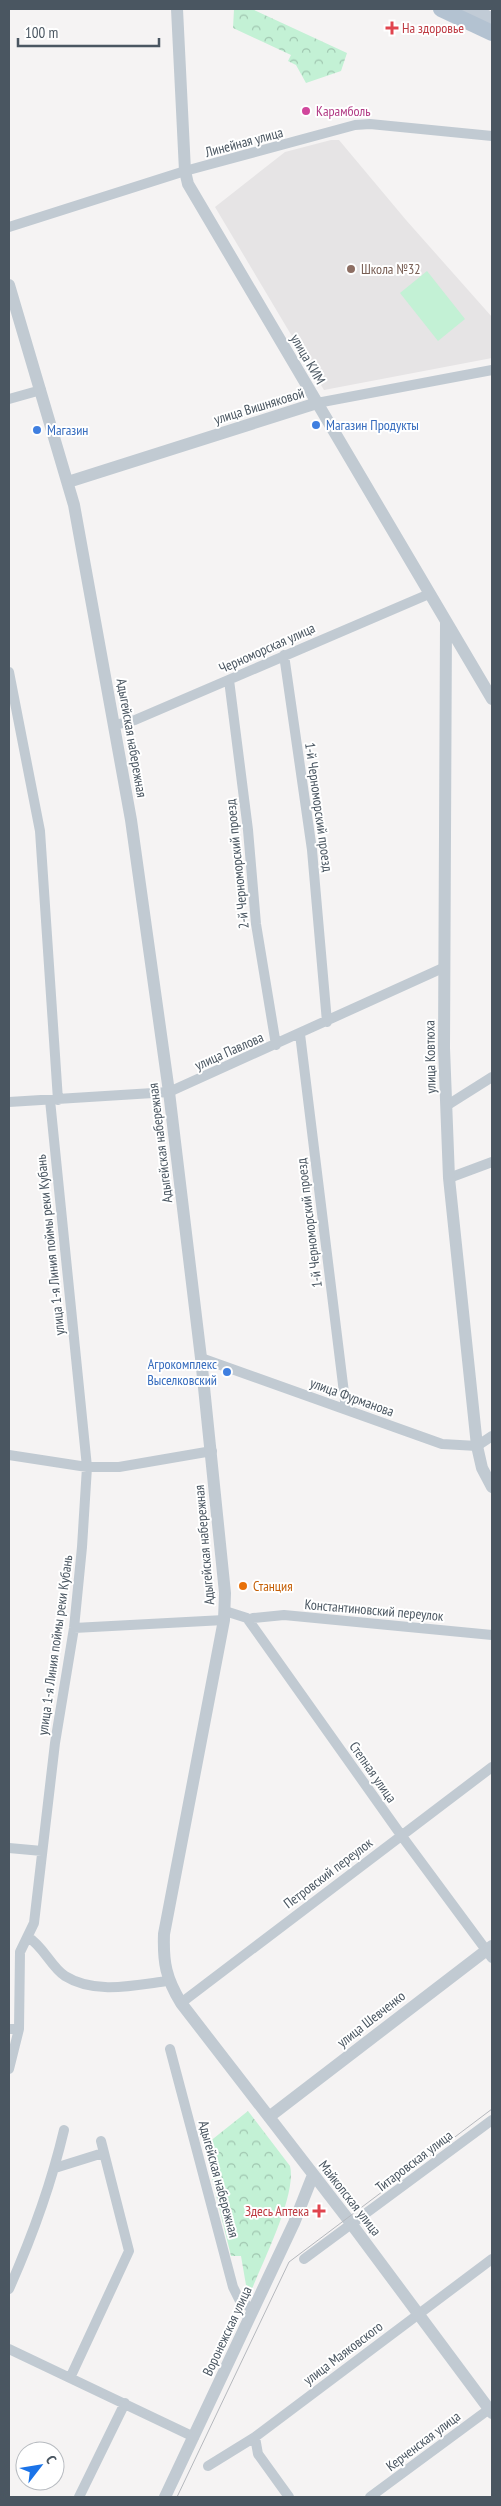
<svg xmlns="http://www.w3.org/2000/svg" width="501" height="2506" font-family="'PT Sans Narrow',sans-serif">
<defs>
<pattern id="park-crowns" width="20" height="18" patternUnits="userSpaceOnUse" patternTransform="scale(1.25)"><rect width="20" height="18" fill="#c3f1d5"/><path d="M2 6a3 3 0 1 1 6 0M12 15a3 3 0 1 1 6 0" fill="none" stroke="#a0c6b0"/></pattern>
</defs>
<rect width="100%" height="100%" fill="#f5f3f3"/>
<!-- education -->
<path fill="#e6e4e5" d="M331,140h8l67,80 86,97v41l-168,32 -109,-183 70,-55z"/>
<!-- park -->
<path fill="url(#park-crowns)" d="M234,9h18l95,44 -6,18 -35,12 -10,-18 -8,-4 3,-6 -58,-27z
M248,2111l42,55c7,28 -27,95 -38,123l-6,-4 -5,-29h-10l-27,-110z"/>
<!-- pitch -->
<path fill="#c3f1d5" d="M427,271l38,48 -27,22 -38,-48z"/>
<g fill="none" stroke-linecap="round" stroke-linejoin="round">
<!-- minor -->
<path stroke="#c1cad2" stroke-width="10" d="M9,227l176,-56 170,-46 15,-1 122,12
M9,399l32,-9
M317,403l175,-33
M284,655l28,195 15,172
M9,672l31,159 18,269
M229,680l19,150 8,94 20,121
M115,725l20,-5 294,-126
M300,1034l46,375
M9,1102l160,-10 276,-125
M446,1106l46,-29
M449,1178l43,-16
M201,1358l241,86 35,2 15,-10
M9,1455l78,12h32l93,-16
M225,1611l22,7 154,217 91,123
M253,1618l31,-3 208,20
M74,1628l150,-8
M9,1848l33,3
M28,1937c16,10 23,30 37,39 30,19 71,9 103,5
M181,2003l311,-236
M9,2029h10
M170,2049l63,238 6,12 14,11
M9,2069l10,-40 1,-77 14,-29 21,-180 19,-115 8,-81 5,-80 -37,-367
M55,2168l48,-15
M304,2259l188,-139
M9,2289c23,-52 42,-104 55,-159
M9,2349l185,88
M70,2378l59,-127 -28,-110
M255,2437l3,17 31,43
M208,2466l47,-29 237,-178
M79,2497l46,-94
M370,2497l122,-90"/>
<!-- tertiary -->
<path stroke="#c1cad2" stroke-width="12" d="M177,9l8,162 3,13 304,515
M9,285l65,220 57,315 38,272 32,266 24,235 -1,27 -60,314c-1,29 2,44 17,69l166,215 145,195
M68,482l249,-79
M446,622l-2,426 5,130 28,268 5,22 10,19
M269,2117l223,-171
M165,2497l129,-274 19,-48"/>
<!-- secondary -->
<path stroke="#c1cbd6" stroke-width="15" d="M469,9l23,11"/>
<!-- primary -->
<path stroke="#b3c2d1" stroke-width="16" d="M441,9l51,24"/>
<!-- tram -->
<path stroke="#b5b8bd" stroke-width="1" d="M177,2497l112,-235 203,-153"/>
</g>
<!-- markers -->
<g fill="#e0444e" stroke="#fff" stroke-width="2">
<path d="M389.5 20.5h5v5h5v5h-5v5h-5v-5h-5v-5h5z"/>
<path d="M316.5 2203.5h5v5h5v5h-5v5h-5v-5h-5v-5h5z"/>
</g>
<circle fill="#d1479c" stroke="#fff" stroke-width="2" cx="306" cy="111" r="5"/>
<circle fill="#8d6e63" stroke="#fff" stroke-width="2" cx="351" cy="269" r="5"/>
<g fill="#3f7fe0" stroke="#fff" stroke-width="2">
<circle cx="316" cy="425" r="5"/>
<circle cx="37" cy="430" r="5"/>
<circle cx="227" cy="1372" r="5"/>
</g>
<circle fill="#e8710a" stroke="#fff" stroke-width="2" cx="243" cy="1586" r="5"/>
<g text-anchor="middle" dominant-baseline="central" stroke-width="4" stroke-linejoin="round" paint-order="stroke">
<!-- health labels -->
<g font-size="14" fill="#be3a42" stroke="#fff" text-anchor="start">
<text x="402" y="28">На здоровье</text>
<text x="309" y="2211" text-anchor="end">Здесь Аптека</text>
</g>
<!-- hotel labels -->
<g font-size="14" fill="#b23c85" stroke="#fff" text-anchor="start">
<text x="316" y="111">Карамболь</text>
</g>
<!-- street labels -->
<g font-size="14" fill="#4a5661" stroke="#fff">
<text transform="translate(244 142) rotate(-15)">Линейная улица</text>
<text transform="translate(308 359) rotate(60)">улица КИМ</text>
<text transform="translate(259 406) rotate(-17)">улица Вишняковой</text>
<text transform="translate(267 648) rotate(-24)">Черноморская улица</text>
<text transform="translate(132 738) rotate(80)">Адыгейская набережная</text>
<text transform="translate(319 807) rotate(82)">1-й Черноморский проезд</text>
<text transform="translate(237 864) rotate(-96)">2-й Черноморский проезд</text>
<text transform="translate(229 1051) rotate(-24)">улица Павлова</text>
<text transform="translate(430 1057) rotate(-91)">улица Ковтюха</text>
<text transform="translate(160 1143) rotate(-97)">Адыгейская набережная</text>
<text transform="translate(309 1223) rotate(-97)">1-й Черноморский проезд</text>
<text transform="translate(50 1245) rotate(-96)">улица 1-я Линия поймы реки Кубань</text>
<text transform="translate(352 1397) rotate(20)">улица Фурманова</text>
<text transform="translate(204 1545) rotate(-95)">Адыгейская набережная</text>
<text transform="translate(374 1610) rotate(5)">Константиновский переулок</text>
<text transform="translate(55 1645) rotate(-82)">улица 1-я Линия поймы реки Кубань</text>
<text transform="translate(373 1772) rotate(55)">Степная улица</text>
<text transform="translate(328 1873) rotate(-37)">Петровский переулок</text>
<text transform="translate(371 2019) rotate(-38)">улица Шевченко</text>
<text transform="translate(414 2161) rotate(-37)">Титаровская улица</text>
<text transform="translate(219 2179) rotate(75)">Адыгейская набережная</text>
<text transform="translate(350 2198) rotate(52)">Майкопская улица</text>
<text transform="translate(227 2331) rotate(-65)">Воронежская улица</text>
<text transform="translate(343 2353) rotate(-37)">улица Маяковского</text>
<text transform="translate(423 2441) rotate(-37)">Керченская улица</text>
</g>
<!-- education labels -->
<g font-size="14" fill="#785e54" stroke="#fff" text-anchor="start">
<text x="361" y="269">Школа №32</text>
</g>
<!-- shop labels -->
<g font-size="14" fill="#366cbe" stroke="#fff" text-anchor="start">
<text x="326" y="425">Магазин Продукты</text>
<text x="47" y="430">Магазин</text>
<text x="217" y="1364" text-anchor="end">Агрокомплекс<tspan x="217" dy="16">Выселковский</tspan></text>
</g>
<!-- food labels -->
<g font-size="14" fill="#c56008" stroke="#fff" text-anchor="start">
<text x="253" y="1586">Станция</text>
</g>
</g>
<!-- border -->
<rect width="501" height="2506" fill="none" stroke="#4a5661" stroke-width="20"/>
<!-- north arrow -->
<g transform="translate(40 2466) rotate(59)"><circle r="24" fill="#ffffff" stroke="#b7bbc0"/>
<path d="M0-4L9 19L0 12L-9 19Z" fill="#1a73e8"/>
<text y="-8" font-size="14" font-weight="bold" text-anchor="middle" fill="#4a5661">С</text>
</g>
<!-- scale -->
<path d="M18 38v8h141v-8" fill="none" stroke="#4a5661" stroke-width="2.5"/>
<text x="25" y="38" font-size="15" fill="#4a5661" stroke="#ffffff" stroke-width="4" paint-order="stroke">100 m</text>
</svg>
